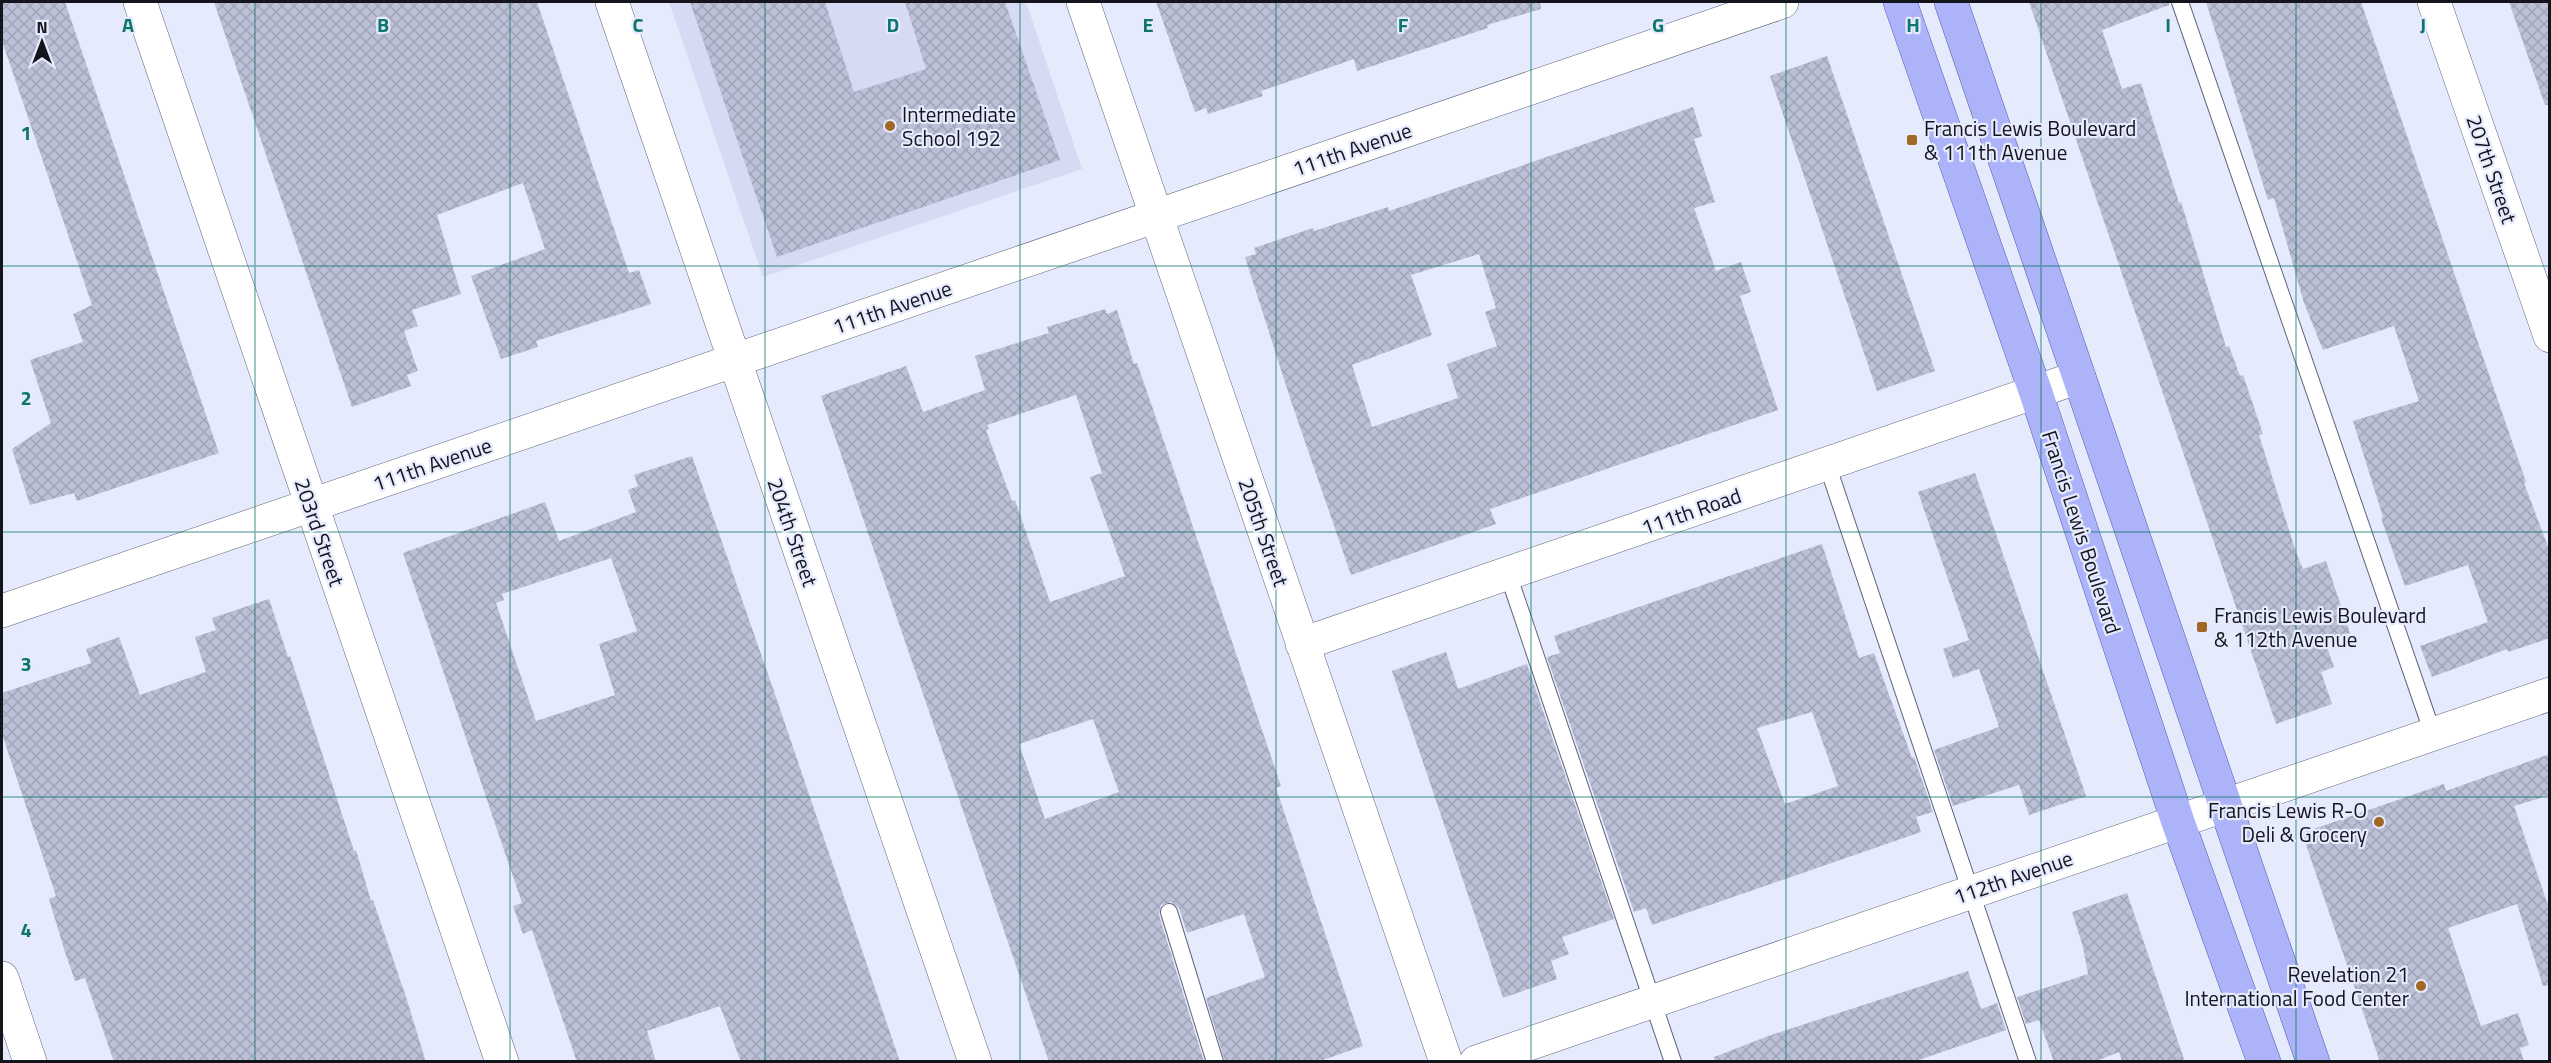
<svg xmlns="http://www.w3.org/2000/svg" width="2551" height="1063" font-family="'Titillium Web',sans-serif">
<defs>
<pattern id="building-cross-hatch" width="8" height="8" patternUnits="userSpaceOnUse" patternTransform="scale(1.5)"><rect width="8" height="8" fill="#bbc0d7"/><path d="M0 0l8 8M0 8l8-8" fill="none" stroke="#a0a4b8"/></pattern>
</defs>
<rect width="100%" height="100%" fill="#e6eafd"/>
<!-- built -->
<path fill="#d6dbf3" d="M669,2h357l56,167 -319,108z"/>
<!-- building -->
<path fill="url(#building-cross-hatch)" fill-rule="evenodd" d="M2,2h63l154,451 -142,48 -3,-8 -44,12 -18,-56 39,-26 -21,-63 53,-18 -10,-28 19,-9 -90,-264z
M214,2h323l92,271 10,-3 12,34 -115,37 2,6 -37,12 -30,-83 74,-27 -22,-66 -86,32 24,79 -49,16 6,16 -14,5 14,40 -11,4 4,11 -59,21z
M690,2h135l29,90 72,-23 -21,-67h100l55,158 -283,97z
M1156,2h384l1,7 -54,16 1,3 -131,43 -3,-12 -93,32 2,5 -55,18 -2,-6 -11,4z
M2029,2h140v3l-67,25 20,59 19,-6 38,120 2,-1 45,145 3,-1 11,30 3,-1 20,59 -4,1 37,117 7,17 23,-8 24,72 -25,8 9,26 -13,5 11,32 -56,20z
M2206,2h155l165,480 -2,1 26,69v86l-42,14 -1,-3 -75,28 -12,-31 68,-24 -20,-57 -63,21 -24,-68 2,-1 -30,-96 66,-20 -25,-75 -71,24 -19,-47 -30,-105 -6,2z
M2509,2h41v103h-5z
M1827,56l108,315 -58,20 -107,-315z
M1693,107l9,29 -8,3 21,63 -21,6 22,63 25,-9 10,30 -11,4 38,114 -288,99 6,15 -145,51 -60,-174 -46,-144 11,-3 -2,-6 59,-20 1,3 74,-24 1,4zM1479,254l17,54 -11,4 12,34 -50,18 11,34 -86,29 -20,-62 80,-30 -21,-60z
M1105,309l2,5 10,-4 17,54 3,-1 17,49 127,374 -5,2 87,258 -46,16h-92l-19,-64 59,-21 -21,-63 -57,19 -8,-25 -8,-6 -10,3 -2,10 45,147h-155l-228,-666 85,-30 17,46 62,-22 -10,-34 74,-23 -2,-6zM1076,395l26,78 -12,4 35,99 -75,26 -35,-102 -3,1 -26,-71 3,-1 -2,-4zM1093,719l26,73 -74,27 -26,-75z
M692,456l86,247 122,359h-159l-21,-56 -73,25 9,31h-79l-45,-132 -9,4 -10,-28 9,-3 -119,-350 142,-51 14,39 77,-29 -8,-22 10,-4 -4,-11zM611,558l26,73 -38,13 16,51 -79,26 -40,-118 8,-3 -2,-6z
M1975,473l111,323 -57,19 -10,-30 -66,21 -19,-56 65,-23 -20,-58 -26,9 -10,-29 26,-9 -51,-148z
M1822,544l37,114 15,-5 38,105 2,-1 19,55 -17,5 5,15 -269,93 -6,-17 -12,4 -87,-255 13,-4 -6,-17zM1812,712l26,74 -53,18 -28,-76z
M269,599l19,58 2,-1 10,30 54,165 2,-1 15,51 2,-1 33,97 20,65h-312l-29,-84 -10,3 -11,-32 -15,-50 7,-3 -54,-162v-41l89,-30 -5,-14 33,-12 21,58 66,-23 -11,-35 21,-7 -4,-12z
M1446,652l12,37 69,-25 87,255 -52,18 7,17 -18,7 6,18 -54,19 -111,-327z
M2550,754v41l-36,11 36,105v74l-7,1 -26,-82 -69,24 33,98 37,-13 11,32 -9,3 4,14h-144l-78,-229 142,-49 2,7z
M2127,893l58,169h-63l-3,-10 -25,10h-40l-15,-42 -13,4 -9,-27 71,-23 -5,-27 -11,-35z
M1968,971l13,38 16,-6 9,27 -93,32h-198l-1,-5 57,-22z"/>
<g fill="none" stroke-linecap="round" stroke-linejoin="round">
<!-- service casing -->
<g stroke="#606479" stroke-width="18">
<path id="service" d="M2180,2l253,732
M1827,464l201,598
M1508,574l165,488
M1169,912l46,150"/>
</g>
<!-- minor casing -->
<g stroke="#606479" stroke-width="34">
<path id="minor" d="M140,2l362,1060
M612,2l363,1060
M1083,2l363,1060
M2434,2l116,334
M2,611l1780,-609
M1302,644l777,-267
M2,978l28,84
M1476,1062l1074,-368"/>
</g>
<!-- primary casing -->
<g stroke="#535aa8" stroke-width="34">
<path id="primary" d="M1900,2l136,391 142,429 86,240
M1951,2l362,1060"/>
</g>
<!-- service -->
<use href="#service" stroke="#fff" stroke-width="16"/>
<!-- minor -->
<use href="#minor" stroke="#fff" stroke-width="33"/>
<!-- primary -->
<use href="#primary" stroke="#adb3f8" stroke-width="33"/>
</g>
<!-- grid -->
<path fill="none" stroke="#0f766e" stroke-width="1.5" stroke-opacity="0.55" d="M255,2v1060M510,2v1060M765,2v1060M1020,2v1060M1276,2v1060M1531,2v1060M1786,2v1060M2041,2v1060M2296,2v1060M2,266h2548M2,532h2548M2,797h2548"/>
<!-- markers -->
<g fill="#a06824" stroke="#e6eafd" stroke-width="2">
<circle cx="890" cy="126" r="6"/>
<rect x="1906" y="134" width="12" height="12" rx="3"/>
<rect x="2196" y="621" width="12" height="12" rx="3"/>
<circle cx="2379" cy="822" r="6"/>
<circle cx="2421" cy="986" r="6"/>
</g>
<g text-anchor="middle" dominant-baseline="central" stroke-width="4.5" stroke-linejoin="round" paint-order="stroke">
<!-- poi labels -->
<g font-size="21" fill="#13141c" stroke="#e6eafd" text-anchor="start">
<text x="902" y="114">Intermediate<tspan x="902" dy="24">School 192</tspan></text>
<text x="1924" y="128">Francis Lewis Boulevard<tspan x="1924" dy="24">&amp; 111th Avenue</tspan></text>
<text x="2214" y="615">Francis Lewis Boulevard<tspan x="2214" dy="24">&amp; 112th Avenue</tspan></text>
<text x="2367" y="810" text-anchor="end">Francis Lewis R-O<tspan x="2367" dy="24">Deli &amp; Grocery</tspan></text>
<text x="2409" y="974" text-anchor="end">Revelation 21<tspan x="2409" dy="24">International Food Center</tspan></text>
</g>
<!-- street labels -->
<g font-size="21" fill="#13141c" stroke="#e6eafd">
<text transform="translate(1352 149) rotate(-19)">111th Avenue</text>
<text transform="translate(2492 169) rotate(71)">207th Street</text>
<text transform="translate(892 307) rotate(-19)">111th Avenue</text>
<text transform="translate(432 464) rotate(-19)">111th Avenue</text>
<text transform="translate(1691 511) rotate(-19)">111th Road</text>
<text transform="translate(320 532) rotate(71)">203rd Street</text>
<text transform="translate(793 532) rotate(71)">204th Street</text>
<text transform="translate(1264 532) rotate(71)">205th Street</text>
<text transform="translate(2082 532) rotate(72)">Francis Lewis Boulevard</text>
<text transform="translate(2013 877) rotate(-19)">112th Avenue</text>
</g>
</g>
<g font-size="20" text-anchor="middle" font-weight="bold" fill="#0f766e" stroke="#e6eafd" stroke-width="4.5" stroke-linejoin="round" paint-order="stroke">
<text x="128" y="32">A</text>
<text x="383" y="32">B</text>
<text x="638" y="32">C</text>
<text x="893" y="32">D</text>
<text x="1148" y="32">E</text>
<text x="1403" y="32">F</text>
<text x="1658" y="32">G</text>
<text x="1913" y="32">H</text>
<text x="2168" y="32">I</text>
<text x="2423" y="32">J</text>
<text x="26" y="140">1</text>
<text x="26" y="405">2</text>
<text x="26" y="671">3</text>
<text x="26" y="937">4</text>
</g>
<!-- border -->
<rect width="2551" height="1063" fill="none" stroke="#13141c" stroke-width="6"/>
<!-- north arrow -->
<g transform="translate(42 42)" stroke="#e6eafd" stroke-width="4.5" paint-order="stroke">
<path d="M0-4.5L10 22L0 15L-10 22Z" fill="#13141c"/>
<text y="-9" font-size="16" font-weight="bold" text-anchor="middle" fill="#13141c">N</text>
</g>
</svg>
